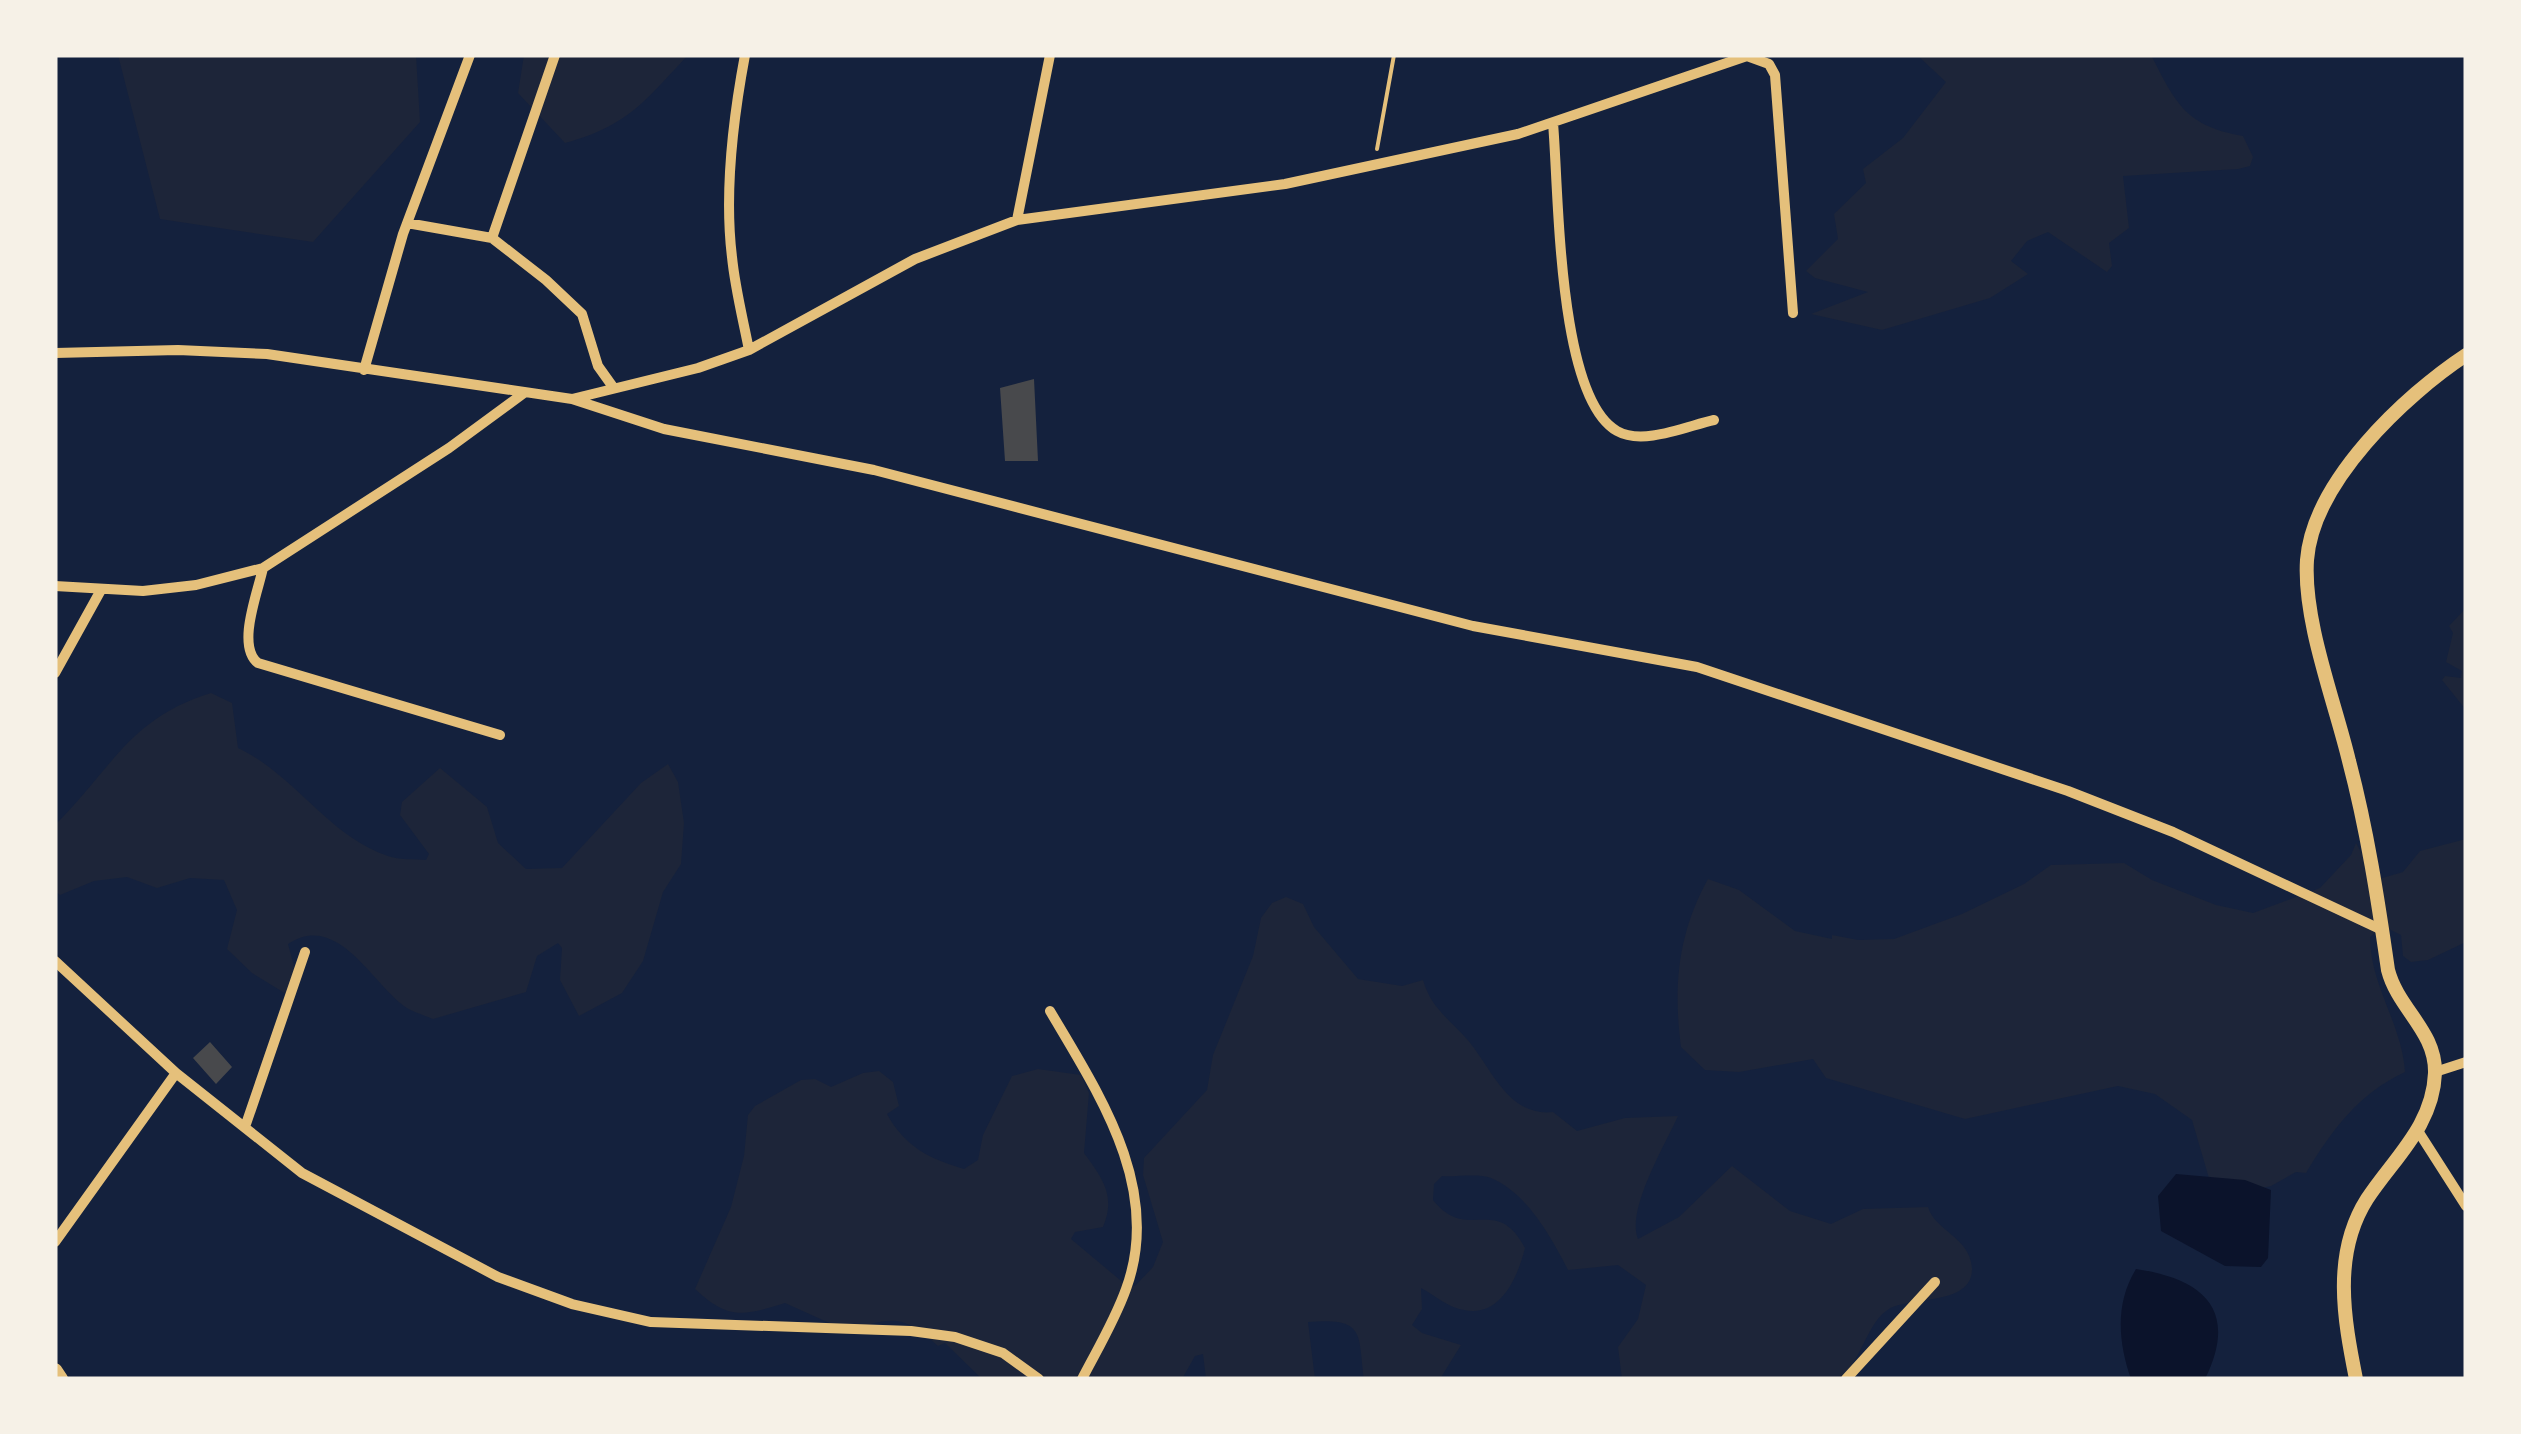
<svg xmlns="http://www.w3.org/2000/svg" width="2521" height="1434" font-family="Barlow,sans-serif">
<rect width="100%" height="100%" fill="#14213d"/>
<!-- green -->
<path fill="#1d2539" d="M118,55h298l4,67 -107,120 -153,-23z
M524,55h164c-43,46 -60,71 -123,88l-47,-50z
M1917,55h234c25,49 35,71 92,81l10,21 -3,9 -12,3 -115,7 6,52 -20,15 3,23 -5,6 -59,-40 -21,9 -16,20 17,13 -38,24 -108,32 -71,-16 57,-22 -53,-14 -9,-7 32,-32 -4,-25 32,-31 -3,-14 40,-31 43,-56z
M2466,608v102l-24,-30 3,-4 16,2 1,-7 -16,-9 7,-29 -4,-7z
M211,693l21,10 6,45c56,26 90,88 150,108 11,4 26,3 38,4l3,-6 -29,-39 2,-13 38,-34 47,39 11,36 28,26 36,-1 79,-85 27,-19 10,18 6,41 -3,41 -18,28 -20,69 -21,32 -43,23 -19,-36 2,-32 -4,-5 -21,13 -11,36 -93,27c-9,-4 -21,-7 -29,-13 -32,-23 -67,-95 -116,-62l9,33 -11,17 -34,-21 -25,-24 10,-39 -13,-30 -34,-2 -33,10 -30,-11 -33,4 -34,14 -5,-4v-66c56,-55 74,-107 156,-132z
M2466,839v103l-38,18 -17,2 -8,-6 -2,-21 -18,-9 -13,11c0,48 32,87 35,135 -47,22 -73,58 -99,101l-10,-1 -25,14 -52,12 -6,-6 -21,-72 -37,-26 -37,-8 -153,33 -139,-41 -13,-19 -74,13 -34,-2 -24,-23c-8,-61 -3,-114 27,-168l31,11 56,41 37,8v-4l26,5 36,-1 68,-25 62,-30 27,-19 73,-2 28,17 64,25 37,8 67,-25 31,-33 5,-12 16,29 10,6 21,-6 17,-21z
M1286,897l17,7 11,23 44,52 44,7 21,-6c9,32 33,43 51,68 20,27 38,69 79,64l24,19 48,-13 53,-2c-13,29 -52,94 -40,123l41,-22 53,-51 58,45 41,13 32,-15 65,-2c7,24 42,30 44,61 1,38 -61,28 -83,41 -22,13 -28,53 -49,70h-218l-4,-32 20,-28 8,-34 -28,-20 -50,5c-17,-33 -41,-77 -77,-92 -13,-5 -35,-1 -49,-2l-8,8 -1,16c35,44 63,-7 92,48 -7,28 -24,70 -61,62 -15,-2 -30,-15 -43,-22l1,21 -10,16 10,8 39,12 -21,34h-76c-6,-45 2,-62 -56,-57l7,57h-109l-3,-25 -8,2 -13,23h-200l-37,-36 -7,3c-35,-33 -47,-29 -91,-15l-62,-28c-42,13 -57,17 -90,-14l36,-82 13,-51 4,-41 7,-9 46,-26 14,-1 16,8 32,-14 16,-2 14,11 6,24 -12,8c18,33 43,45 77,55l14,-9 5,-25 29,-59 26,-7 43,6 8,18 -5,60c19,26 32,43 19,74l-28,5 -4,7 55,46 9,1 18,-19 10,-25 -20,-67 1,-17 63,-68 6,-35 40,-99 8,-38 11,-15z"/>
<!-- water -->
<path fill="#0b132b" d="M2176,1174l69,6 26,10 -3,68 -7,9 -36,-1 -64,-35 -3,-35z
M2136,1269c68,10 103,41 69,110h-74c-13,-37 -16,-76 5,-110z"/>
<!-- building -->
<path fill="#48494c" d="M1034,379l4,82h-33l-5,-73z
M210,1042l22,25 -16,17 -23,-26z"/>
<g fill="none" stroke-linecap="round" stroke-linejoin="round">
<!-- path -->
<path stroke="#e5c07b" stroke-width="4" d="M1377,149l17,-94"/>
<!-- minor -->
<path stroke="#e5c07b" stroke-width="10" d="M745,55c-12,64 -21,137 -13,202 3,31 11,62 17,93
M1553,123c6,67 4,274 64,308 26,15 70,-5 97,-11
M1017,220l33,-165
M407,223l85,15 54,42 36,34 16,52 15,21
M492,238l63,-183
M55,353l123,-3 89,4 305,45 92,30 210,41 599,156 224,41 371,124 105,41 209,98
M364,370l39,-136 67,-179
M572,399l126,-31 51,-18 166,-91 102,-39 268,-36 233,-50 229,-78 22,8 6,11 18,238
M263,568c-5,24 -27,78 -5,95l242,72
M55,586l88,5 53,-6 67,-17 186,-120 75,-55
M55,673l46,-83
M55,961l121,112 126,100 196,104 74,27 79,18 260,9 44,6 48,16 36,26
M1050,1011c49,83 113,178 76,278 -11,31 -29,61 -44,90
M2435,1072l31,-10
M245,1127l60,-175
M2418,1131l48,75
M55,1242l121,-169
M1846,1379l89,-97"/>
<!-- tertiary -->
<path stroke="#e5c07b" stroke-width="14" d="M55,1370l6,9
M2356,1379c-12,-60 -24,-125 11,-180 27,-41 66,-73 68,-126 1,-42 -37,-64 -47,-103 -10,-70 -21,-141 -39,-209 -14,-59 -46,-140 -42,-201 6,-78 97,-164 159,-205"/>
</g>
<!-- border -->
<rect width="2521" height="1434" fill="none" stroke="#f6f1e7" stroke-width="115"/>
</svg>
